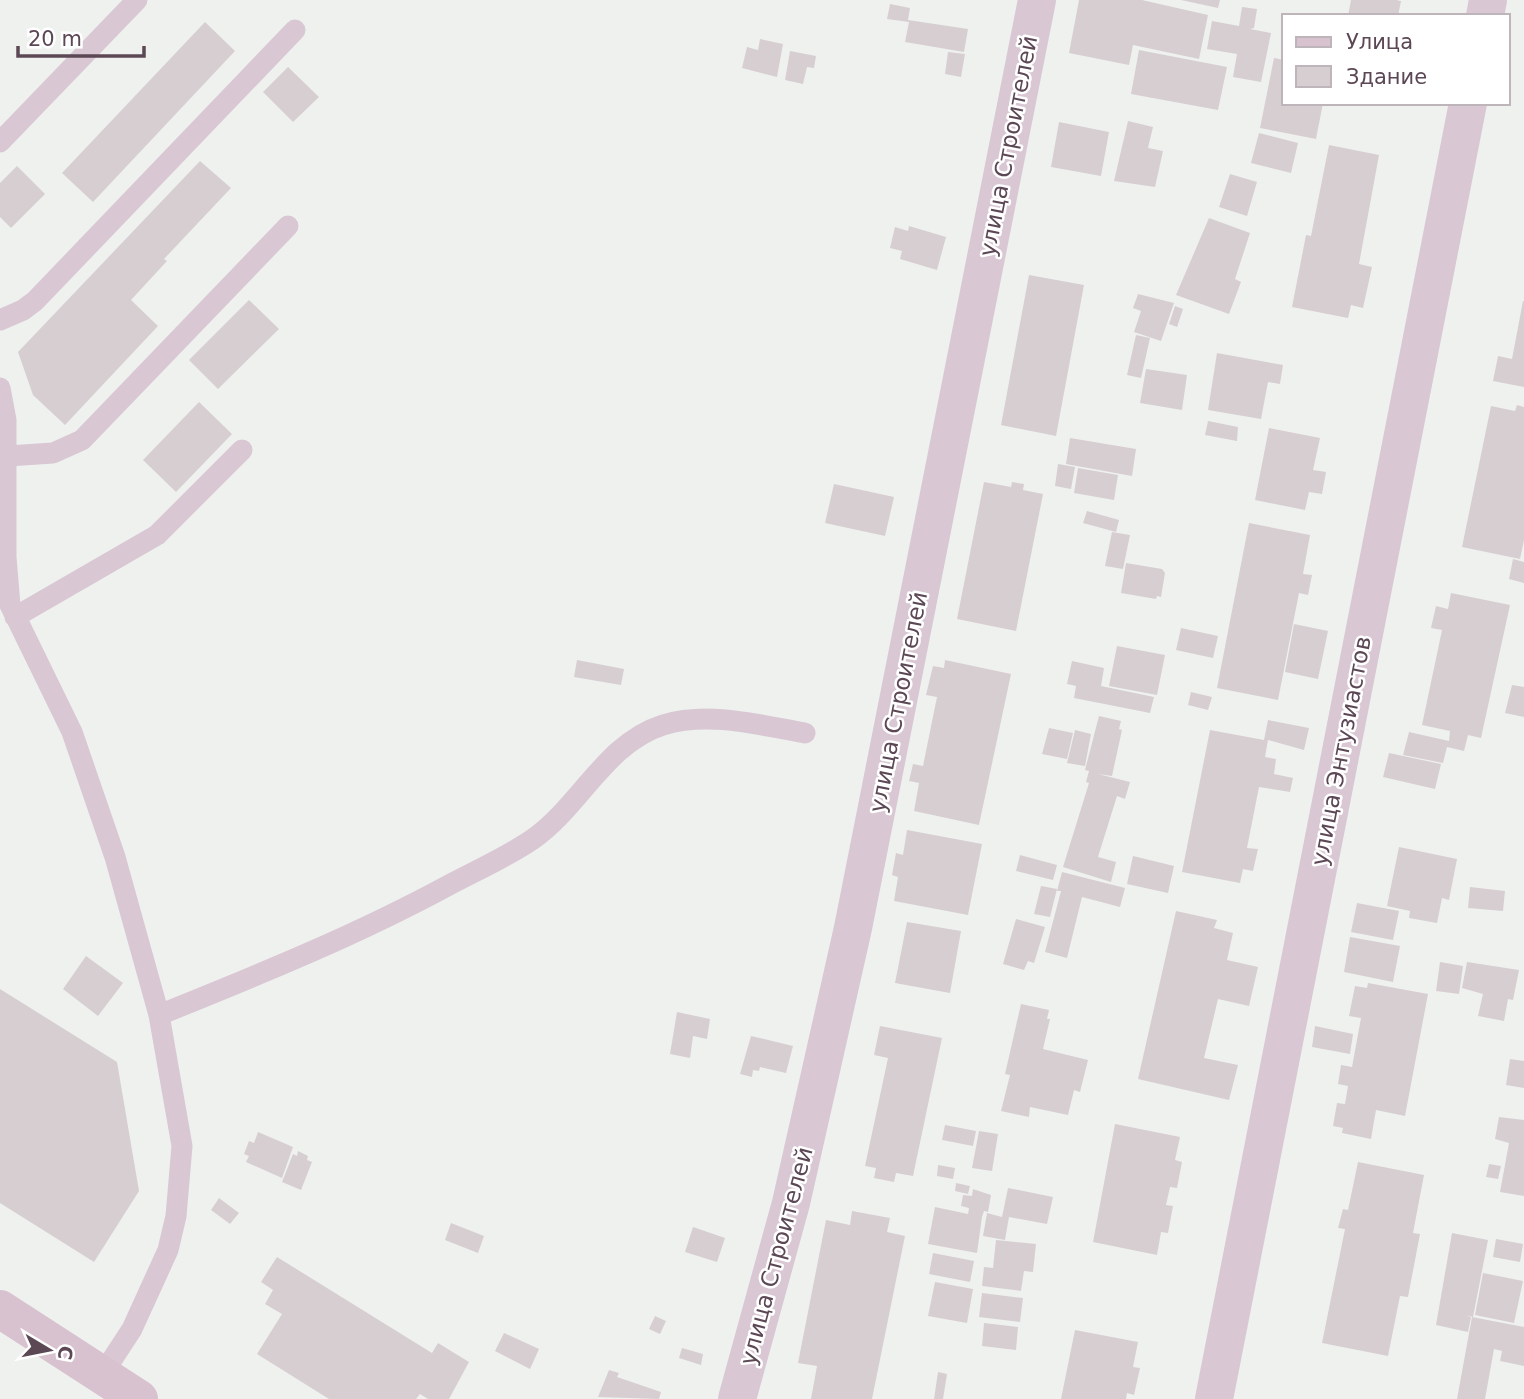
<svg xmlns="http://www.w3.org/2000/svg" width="1524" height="1399" font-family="'DejaVu Sans',sans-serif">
<rect width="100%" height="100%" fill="#eff1ef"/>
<!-- building -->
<path fill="#d7ced2" d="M1079,0h63l66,15 -9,44 -66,-14 -4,20 -60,-12z
M1181,0h39l-2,8z
M1351,0h45l5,1 -3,15h-50z
M890,4l20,4 -2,12 60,9 -4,23 -59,-10 4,-20 -22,-3z
M1242,7l15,2 -3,19 -4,1 21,4 -10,49 -28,-5 4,-23 -30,-5 5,-28 27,5z
M205,22l30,29 -142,151 -31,-29z
M760,39l23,5 -6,33 -35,-9 5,-21 11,3z
M1139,50l88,17 -9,43 -87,-16z
M790,51l26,5 -2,12 -7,-1 -4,17 -18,-4z
M948,52l17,2 -4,23 -16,-3z
M1274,58l10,2v43h39l-7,36 -56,-11z
M288,67l31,30 -26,25 -30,-30z
M1128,121l25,6 -5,21 15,3 -8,36 -41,-6z
M1059,122l50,10 -8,44 -50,-9z
M1259,133l39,10 -7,30 -40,-10z
M1329,145l50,10 -20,109 13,3 -9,41 -12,-3 -3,13 -56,-11 14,-72 5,1z
M200,161l31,27 -67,71 3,2 -36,39 27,26 -93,99 -32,-30 -15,-43z
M17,166l28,28 -34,34 -11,-11v-34z
M1230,174l27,8 -10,34 -28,-9z
M1209,218l41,15 -15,46 6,3 -12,32 -53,-19z
M909,226l37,11 -9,33 -37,-11 2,-8 -12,-3 5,-21 13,4z
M1029,275l55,10 -28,151 -55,-11z
M1138,294l36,9 -13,38 -27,-9 7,-21 -8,-3z
M249,300l30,29 -61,60 -29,-29z
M1523,301h1v86l-31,-6 5,-25 14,3z
M1175,306l8,3 -6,18 -8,-3z
M1136,335l14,3 -9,40 -14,-3z
M1217,353l66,12 -3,19 -12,-2 -7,37 -53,-9z
M1146,369l41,6 -5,35 -42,-7z
M199,402l33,32 -56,58 -33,-32z
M1517,405l7,2v133l-4,19 -58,-12 29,-141 24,5z
M1208,421l30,6 -1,14 -32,-6z
M1269,428l51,10 -7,32 13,2 -4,22 -13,-2 -4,18 -50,-10z
M1070,438l66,11 -4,27 -66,-12z
M1058,464l17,3 -4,22 -16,-3z
M1078,468l40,7 -4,25 -40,-7z
M984,482l27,5 1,-5 12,2 -1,6 20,4 -27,137 -59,-12z
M834,484l60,13 -9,39 -60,-13z
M1087,511l32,9 -3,12 -33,-9z
M1249,523l61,12 -7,39 9,1 -4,20 -9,-2 -21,107 -61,-12z
M1112,532l18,3 -7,34 -18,-3z
M1513,559l11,3v21l-15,-4z
M1126,563l36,6 3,4 -4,24 -4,-1 -1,3 -35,-6z
M1451,593l59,12 -29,133 -13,-3 -4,16 -17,-4 -4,16 -40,-8 6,-23 40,9 1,-10 -28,-6 20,-95 -11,-2 5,-22 12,3z
M1294,624l34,7 -10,48 -33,-7z
M1181,628l37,8 -5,22 -37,-8z
M1117,646l48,9 -8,40 -48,-9z
M577,660l47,9 -3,16 -47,-8z
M945,660l66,14 -32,151 -65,-14 5,-28 -10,-2 4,-17 10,2 14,-69 -11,-2 7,-29 11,2z
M1072,661l32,7 -3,18 53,11 -4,16 -76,-15 2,-12 -9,-2z
M1512,685l12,2v30l-19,-4z
M1191,692l21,5 -4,13 -20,-5z
M1099,716l22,5 -2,8 3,1 -10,46 -14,-2 32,8 -5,17 -8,-3 -19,61 18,5 -5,20 -48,-15 26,-84 -3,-1 3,-11 -4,-1z
M1268,720l41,8 -5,22 -36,-10 -3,17 11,2 -2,15 19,4 -3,14 -31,-5 -12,61 11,1 -5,22 -10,-2 -3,14 -58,-11 28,-142 54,10z
M1049,728l24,5 -6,26 -25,-5z
M1075,730l16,4 -6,32 -18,-3z
M1389,753l52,11 -6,25 -52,-12z
M907,830l75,14 -14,71 -74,-14 4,-24 -6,-2 4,-22 7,2z
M1399,847l58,12 -8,41 -7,-2 -5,25 -28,-5 1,-7 -23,-5z
M1020,855l37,10 -4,15 -37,-9z
M1133,856l41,10 -6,27 -41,-9z
M1062,872l63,16 -5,19 -38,-10 -15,61 -22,-6 16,-61h-4z
M1041,886l16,3 -7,28 -16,-3z
M1470,887l35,4 -2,20 -35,-3z
M1357,903l42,8 -6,29 -42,-8z
M1176,911l41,9 -3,8 19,5 -6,27 31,7 -9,39 -31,-7 -14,59 34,7 -9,35 -91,-21z
M1016,919l29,8 -11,36 -6,-2 -4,9 -21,-6z
M907,922l54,9 -11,62 -55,-10z
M1350,937l50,9 -7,36 -49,-10z
M86,956l37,27 -25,33 -35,-27z
M1440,962l23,4 -4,28 -23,-3z
M1467,962l52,8 -6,30 -5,-1 -4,22 -26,-5 5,-22 -21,-6z
M1368,983l60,11 -23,122 -29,-6 -5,29 -29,-6 1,-5 -10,-2 4,-23 8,1 3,-18 -10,-2 3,-19 11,2 9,-49 -12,-2 6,-30 12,2z
M0,989l117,73 22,129 -45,71 -94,-59z
M1021,1004l28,6 -2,9h3l-7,30 45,11 -8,32 -6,-2 -6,25 -38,-8 -1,10 -28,-6 9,-36 -5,-1z
M677,1012l33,7 -3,20 -14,-3 -3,22 -20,-4z
M880,1026l62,12 -29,138 -17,-3 -2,9 -20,-4 2,-10 -11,-2 23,-108 -14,-3z
M1315,1026l38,8 -3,20 -38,-7z
M751,1036l42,10 -7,27 -26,-6 -1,4 -6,-1 -1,7 -12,-3z
M1510,1059l14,2v27l-18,-3z
M1499,1117l25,3v76l-24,-4 9,-49 -14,-4z
M1115,1124l65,13 -5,23 7,2 -5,26 -7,-1 -4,18 7,1 -5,27 -7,-1 -4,23 -64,-13z
M945,1125l31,6 -3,15 -31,-6z
M979,1131l19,3 -6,37 -20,-3z
M258,1132l35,15 -11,31 -36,-16 3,-6 -5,-2 5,-13 5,2z
M298,1151l10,5 -1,4 5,2 -11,28 -19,-8 11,-28 4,2z
M1358,1162l66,13 -11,58 7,1 -12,63 -8,-1 -12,60 -66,-13 23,-114 -7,-1 5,-19 5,1z
M1489,1164l12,2 -3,13 -12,-2z
M938,1165l17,3 -2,11 -16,-3z
M956,1183l14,3 -2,8 -13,-3z
M1008,1188l45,9 -6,27 -38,-7 -4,23 -22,-4 4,-23 15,4z
M973,1189l18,6 -3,17 -4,-1 -2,6 -5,36 -49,-9 7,-37 33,7 1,-6 -8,-2 2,-11 9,1z
M219,1198l20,15 -9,11 -19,-14z
M852,1211l38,7 -3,14 18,4 -33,163h-61l6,-33 -19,-3 28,-143 24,5z
M451,1223l33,13 -6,17 -33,-13z
M693,1227l32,11 -8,24 -32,-10z
M1452,1233l36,7 -15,77 -7,-2 5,2 -3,15 -32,-7z
M1496,1239l27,5 -3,18 -27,-5z
M996,1240l40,4 -3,28 -9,-1 -3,20 -39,-5 2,-19 9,1z
M933,1253l41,8 -4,21 -41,-8z
M277,1257l155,96 6,-10 31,19 -20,37h-21l-8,-5 -4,5h-87l-72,-45 25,-40 -17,-10 8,-14 -12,-8z
M1483,1273l40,8 -9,42 -39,-8z
M935,1282l38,7 -6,34 -39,-7z
M982,1293l41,5 -3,24 -41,-5z
M655,1316l11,5 -6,13 -11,-5z
M1472,1317l52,10v39l-24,-5 2,-10 -8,-2 -9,50h-28z
M984,1323l34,4 -2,23 -34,-4z
M1075,1330l63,12 -5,25 7,1 -6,27 -7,-2 -1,6h-65z
M504,1333l35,16 -9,20 -35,-18z
M682,1348l21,6 -2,11 -22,-7z
M609,1370l10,3 -2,4 44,15 -2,7 -61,-2z
M938,1372l9,2 -4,25h-9z"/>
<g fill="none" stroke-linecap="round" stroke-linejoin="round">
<!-- lane -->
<path stroke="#d9c8d3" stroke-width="21" d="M0,142l137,-142
M0,320l23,-10 12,-9 260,-271
M0,388l6,32v137l4,48 62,127 43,125 44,158 23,131 -6,70 -8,34 -36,79 -30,46
M8,456l45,-3 29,-13 206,-214
M15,617l142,-82 85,-85
M159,1015c99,-40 196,-79 290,-130 28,-15 58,-28 84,-46 47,-33 73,-96 130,-114 46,-14 96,0 142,8"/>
<!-- street -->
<path stroke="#d9c8d3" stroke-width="38" d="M1485,16l3,-16
M737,1399l54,-196 62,-275 184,-928
M1214,1399l254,-1296"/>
<!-- secondary -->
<path stroke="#d8c2cf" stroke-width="38" d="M0,1309l139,90"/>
</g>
<g text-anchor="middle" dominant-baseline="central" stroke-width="5" stroke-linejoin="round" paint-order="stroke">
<!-- street labels -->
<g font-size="23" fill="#5c4755" stroke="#fff">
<text transform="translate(1008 146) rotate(-79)">улица Строителей</text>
<text transform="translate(898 702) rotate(-79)">улица Строителей</text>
<text transform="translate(1341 751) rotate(-79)">улица Энтузиастов</text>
<text transform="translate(776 1256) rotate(-75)">улица Строителей</text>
</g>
</g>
<!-- legend -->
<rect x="1282" y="14" width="228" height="91" fill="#ffffff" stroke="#beb5bb" stroke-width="2"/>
<rect x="1296" y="37" width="35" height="10" fill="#d8c2cf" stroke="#beb5bb" stroke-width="2"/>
<text x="1346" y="49" font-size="21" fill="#5c4755">Улица</text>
<rect x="1296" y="66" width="35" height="21" fill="#d7ced2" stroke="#beb5bb" stroke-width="2"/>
<text x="1346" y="84" font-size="21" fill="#5c4755">Здание</text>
<!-- north arrow -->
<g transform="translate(49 1350) rotate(100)" stroke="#ffffff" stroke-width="5" paint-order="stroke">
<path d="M0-5L12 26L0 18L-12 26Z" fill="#5c4755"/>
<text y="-10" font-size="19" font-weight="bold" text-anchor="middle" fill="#5c4755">С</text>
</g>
<!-- scale -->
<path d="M18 46v10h126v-10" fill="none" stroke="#5c4755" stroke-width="3.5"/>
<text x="28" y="46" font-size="21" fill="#5c4755" stroke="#ffffff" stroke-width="5" paint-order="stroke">20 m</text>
</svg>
